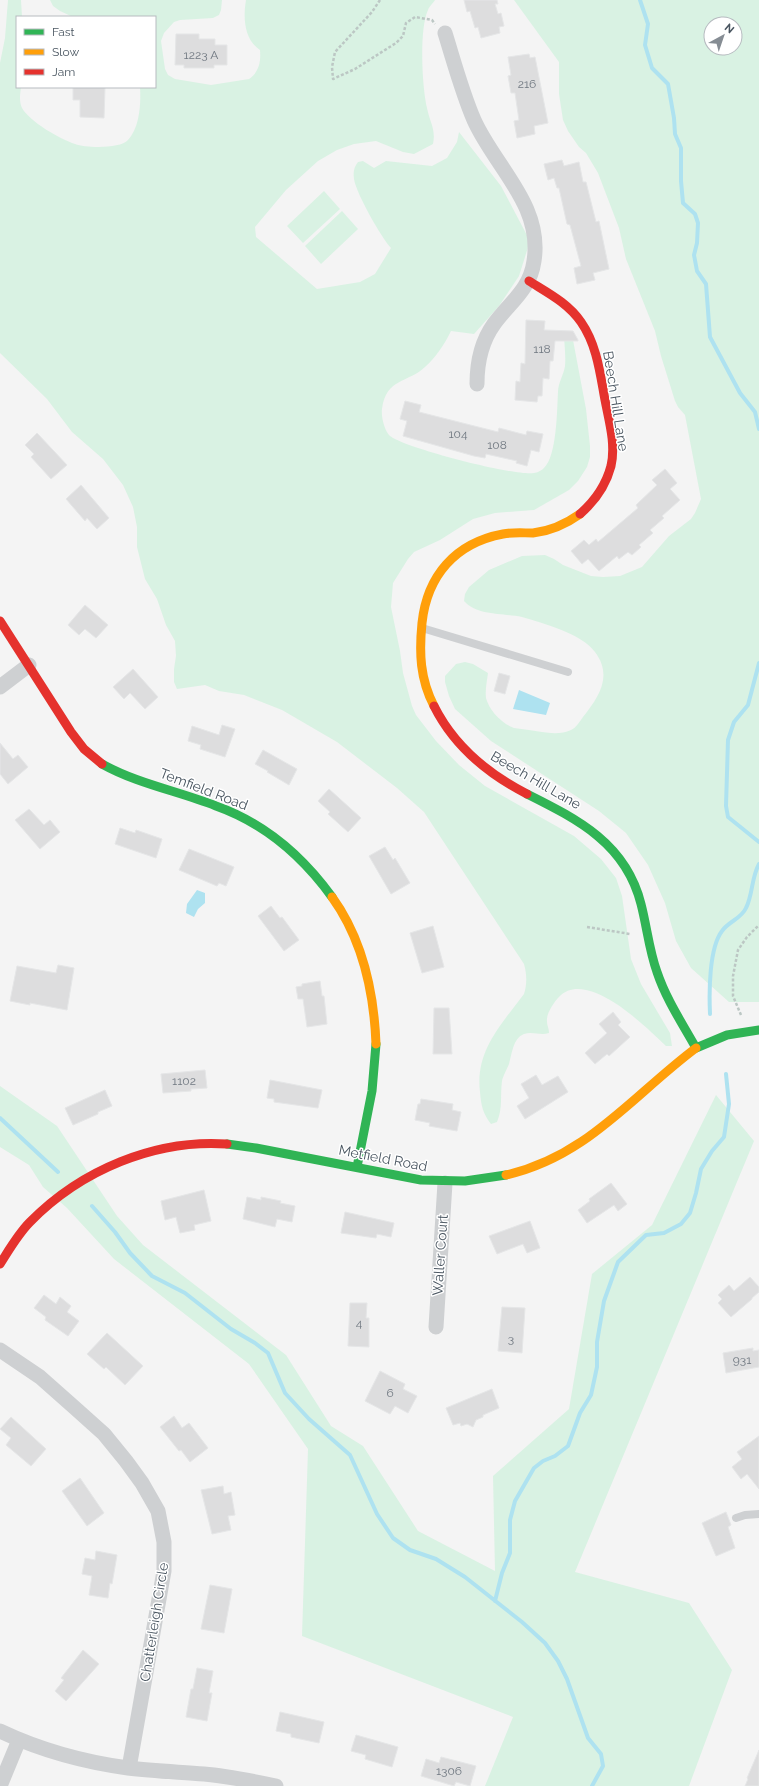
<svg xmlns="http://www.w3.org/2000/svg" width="759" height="1786" font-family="Raleway,sans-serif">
<rect width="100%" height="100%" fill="#f4f4f4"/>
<!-- green -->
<path fill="#d9f2e3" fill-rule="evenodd" d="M8,0h13l1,17h-5v70h4c-1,8 -2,14 1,21 8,14 38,31 53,36 11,4 45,5 53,-4 12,-13 13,-37 12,-53h15v-70h-82l-13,-6 -7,-5 -3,-6h172l-1,10 -2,5 -6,3 -33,2 -6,2 -10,11 -3,8 4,28 3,6 7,4 36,6 38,-6c10,-7 12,-17 11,-29 -16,-11 -17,-32 -14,-50h189c-2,3 -6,7 -7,10 -9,19 -6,78 -1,98 3,15 9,21 6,36l-19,10 -11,-2 -27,-11 -22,3 -17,6 -19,11 -32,29 -31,37 1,10 61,52 43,-7 15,-8 16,-26c-10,-11 -35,-55 -37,-69 -1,-7 0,-12 4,-17l5,-1 11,7 12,-7 46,5 15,-8 10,-16 2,-10 42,54 29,55 -11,35 -20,30 -25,28 -23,-3c-7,14 -15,26 -26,36 -17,16 -39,11 -43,42 -1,7 2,20 7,26 11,12 128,42 145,38 3,0 8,-3 10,-5 13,-12 13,-59 14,-76 0,-9 6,-18 7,-26 1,-11 -1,-23 -1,-34l9,8 13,69 4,37v11l-3,10 -9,14 -9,9 -35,20 -39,3 -22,6 -33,21 -26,12 -6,7 -15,24 -2,24 9,44 3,22 9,33 4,9 20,26 23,24 26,21 89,50 27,23 15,19 6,18 9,63 10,25 29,49 2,13h-6c-20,-19 -79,-78 -107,-49 -5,5 -13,17 -12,24 0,5 2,7 2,12 -8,3 -17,-2 -25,1 -11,4 -12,20 -15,30 -2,5 -6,12 -7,17 -2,15 1,27 -5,41l-6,2c-8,-10 -10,-19 -11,-32 -5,-41 21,-67 44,-98 3,-10 3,-19 0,-30l-100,-152 -27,-24 -60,-46 -55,-32 -38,-15 -25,-4 -14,-6 -28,4 -3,-7v-13l2,-13 -1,-15 -9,-16 -9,-26 -12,-20 -8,-32v-20l-4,-20 -10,-22 -20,-26 -31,-27 -25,-33 -47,-46v-290l5,-25z
M514,0h245v1002h-30l-38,-34 -15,-27 -11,-38 -17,-38 -22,-32 -27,-22 -108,-70 -36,-32 -6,-13 -4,-14v-6l11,-12 9,-2 8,2 15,9c-1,8 -3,17 -2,25 3,12 16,26 28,30 5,1 10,1 15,2 14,2 29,6 42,0 5,-2 9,-9 12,-13 16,-20 30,-41 12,-65 -13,-18 -52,-29 -73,-35 -18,-4 -45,-1 -58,-16l1,-7 4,-7 20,-17 33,-14 23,-1 9,4 9,6 28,11 12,1 17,-1 22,-9 27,-31 22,-17 4,-6 6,-14 -16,-84 -7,-8 -3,-6 -14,-45 -6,-25 -29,-72 -7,-31 -21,-55 -12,-20 -7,-6 -11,-16 -5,-11 -4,-26v-32zM711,24h24v24h-24z
M324,191l16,18 -37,34 -16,-17z
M342,211l16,18 -37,35 -16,-18z
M0,1086l57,40 60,90 26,29 143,110 45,71 32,20 55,85 77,40 -2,-95 76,-67 23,-135 60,-49 64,-130 38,46 -179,431 114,31 43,67 -43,116h-204l28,-69 -211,-81 6,-187 -59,-85 -135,-105 -47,-51 -24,-21 -14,-22 -29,-18z"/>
<!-- water -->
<path fill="#aee2f0" d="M519,690l31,13 -4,12 -33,-6z
M197,890l8,3v10l-7,6 -4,8 -8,-4 1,-9z"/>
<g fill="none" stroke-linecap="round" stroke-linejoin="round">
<!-- stream -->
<path stroke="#aee2f0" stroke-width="4" d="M640,0l8,24 -3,21 7,23 16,16 6,34 1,16 6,14v33l2,22 12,11 3,9 -1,20 -3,12 3,16 9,13 4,53 30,56 15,19 4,17
M759,663l-11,42 -14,17 -6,18 -2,66 2,11 31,25
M710,1014c-1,-22 -1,-66 12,-83 7,-10 19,-12 24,-23 7,-14 5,-29 13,-44
M0,1118l58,54
M92,1206l23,26 15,21 22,23 33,17 46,36 24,14 13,10 17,40 24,26 41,36 27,59 16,24 17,12 26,9 29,18 57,45 23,21 13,18 9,18 21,59 13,16 2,12 -11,20
M495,1601l7,-28 8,-20v-33l5,-19 19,-33 9,-7 12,-5 13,-10 12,-33 11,-18 6,-28v-25l7,-41 14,-39 28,-27 18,-2 17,-9 9,-11 6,-20 5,-24 11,-18 12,-14 5,-33 -3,-30"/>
</g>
<!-- building -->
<path fill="#ddddde" stroke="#e5e6e7" d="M464,0h33l1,4h-3l3,10 3,-1 3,13 -5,1 1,6 -19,5 -3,-11 -3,1 -5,-17 -3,1z
M176,34h23v5h16v6h12v20h-13v3h-30v-3h-9z
M529,54l1,4 5,-1 13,66 -14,3 1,8 -18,4 -3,-17 5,-1 -4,-27h-4l-3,-17 3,-1 -3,-18z
M73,87h32l-1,31 -24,-1v-17h-7z
M562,160l2,6 15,-4 4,20h3l10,40 3,-1 10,48 -16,4 2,7 -18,4 -3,-16 7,-2 -11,-41 -3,-1 -8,-36h-2l-3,-10 -6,2 -4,-16z
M526,320l19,1 -1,9 29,1 5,9v1h-23l-2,20h-3l-1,18 -6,-1 -1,18h-4l-1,6 -22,-2 1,-19 4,1 1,-19 4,1z
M405,401l16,4 -2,7 79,20 1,-4 27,7 1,-4 16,3 -4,18 -8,-2 -4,16 -11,-3 1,-2 -31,-7 -1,4 -11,-2 -71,-20 4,-15 -7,-2z
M37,433l30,32 -16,14 -20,-22 3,-3 -9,-9z
M665,469l12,14 -7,6 10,11 -18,16 2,2 -14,12 3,3 -14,12 2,2 -9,8 -4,-3 -9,7 -2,-3 -18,15 -11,-12 -6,5 -11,-13 13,-11 5,5 7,-6 2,3 40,-34 -2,-3 21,-20 -5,-5z
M81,485l28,33 -12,11 -10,-11 -2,3 -19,-22z
M85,605l23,20 -12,13 -11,-9 -6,6 -11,-10z
M133,669l25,28 -13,12 -15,-16 -6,6 -11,-12z
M499,673l11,3 -5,18 -11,-3z
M222,725l13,4 -10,28 -25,-8 1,-4 -13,-4 4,-15 27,9z
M0,743l13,16 5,-4 10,12 -20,17 -8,-10z
M263,750l34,19 -8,16 -22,-13 1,-1 -13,-7z
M329,789l32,29 -13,14 -20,-18 2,-2 -12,-11z
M29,809l15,16 6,-5 10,12 -20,17 -25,-29z
M120,828l15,5 1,-3 26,9 -6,19 -41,-14z
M385,847l8,13 2,-2 15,25 -19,11 -22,-38z
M189,849l45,18 -8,19 -7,-3 -2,3 -38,-16z
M271,906l9,12 2,-1 17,23 -15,11 -26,-35z
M433,926l11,41 -22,6 -12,-40z
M58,965l16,3 -7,42 -37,-7v2l-20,-4 7,-35 39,7z
M320,981l2,15h2l3,28 -20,3 -4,-28h-5l-2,-12 6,-1v-2z
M434,1008h15l3,46h-19z
M613,1012l8,10 -3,3 12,12 -21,19 -2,-2 -12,10 -10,-11 22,-20 -8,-9z
M205,1070l2,18 -16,1v2l-28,2 -2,-19z
M536,1075l6,10 16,-9 10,16 -43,27 -8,-13 12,-8 -8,-14z
M270,1080l52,10 -4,18 -44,-6v-3l-7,-1z
M105,1090l7,16 -14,6v2l-25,11 -8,-17z
M421,1099l32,5 -1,6 9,2 -4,19 -28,-5 1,-3 -15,-3 3,-16h2z
M611,1183l16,21 -9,7 -4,-6 -27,18 -9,-13 12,-9 -1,-2z
M204,1190l7,31 -17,4 1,5 -15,3 -4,-16 -11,3 -4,-19z
M247,1197l14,3v-3l20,4 -1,2 15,3 -3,16 -15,-3 -2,8 -32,-8z
M345,1212l49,11 -3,14 -14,-3 -1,4 -35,-5z
M530,1221l10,27 -13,5 -4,-9 -26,10 -8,-18z
M750,1277l9,10v5l-7,6v1l-21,18 -13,-14 4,-4 -4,-4 11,-10 5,6z
M44,1295l12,9 4,-7 11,9 -4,6 12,9 -11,15 -23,-16 1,-3 -12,-9z
M350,1303h17l-1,15h3v29l-21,-1z
M502,1307l23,1 -3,45 -24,-2z
M107,1333l36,33 -18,19 -19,-18 -2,2 -17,-15z
M753,1348v3l6,-1v17l-33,6 -3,-20z
M380,1371l25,13 -2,5 14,7 -9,17 -13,-7 -5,8 -25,-13z
M492,1389l7,19 -16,7v2l-7,3 -3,7 -6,-3 -6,2 -1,-3 -7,2 -7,-17z
M174,1416l8,12 7,-5 19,25 -18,14 -9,-12 -2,1 -19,-24z
M11,1417l35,32 -15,17 -25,-21 5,-7 -11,-9z
M759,1436v53l-12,-15 -6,5 -9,-12 10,-8 -5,-7z
M80,1478l24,35 -17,13 -25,-35z
M223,1486l1,8 7,-2 4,23 -7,1 3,14 -19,4 -11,-44z
M726,1512l5,13 -3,2 7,21 -19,8 -14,-33z
M96,1551l21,4 -5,29 -2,-1 -2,15 -19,-3 3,-19 -10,-2 3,-16 10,2z
M210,1585l22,4 -8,44 -23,-4z
M83,1650l16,14 -33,37 -11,-10 9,-11 -3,-2z
M197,1668l16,3 -4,22h3l-5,28 -21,-4 5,-28h2z
M280,1712l44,10 -5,21 -28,-6v-3l-15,-3z
M356,1735l42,12 -6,20 -27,-8 1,-4 -15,-4z
M759,1750v36h-14l3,-7 -1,-1z
M441,1757l35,9 -6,20 -14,-4 -2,4 -33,-10 5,-17 13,4z"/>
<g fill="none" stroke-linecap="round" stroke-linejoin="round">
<!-- path -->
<path stroke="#bcc7c4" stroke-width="2.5" stroke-dasharray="3 2" stroke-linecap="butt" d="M380,0l-8,12 -37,40 -3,15 1,12 22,-10 41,-26 7,-7 3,-13 9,-6 17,3 3,4
M587,927l43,7
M741,1015l-8,-19v-20l5,-26 9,-13 12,-12"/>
<!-- lane -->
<path stroke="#ced0d2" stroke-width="8" d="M422,628l146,44
M736,1518l9,-3 14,-1"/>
<!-- street -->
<path stroke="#ced0d2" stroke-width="15" d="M445,33c9,29 17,59 29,87 21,47 69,85 60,141 -4,29 -24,41 -40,63 -13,18 -17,38 -17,60
M0,687l29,-22
M436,1327l9,-144
M0,1350l40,27 35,31 29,26 22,27 16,22 16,28 6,31v29l-35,197
M0,1731c40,19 84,31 128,37 25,3 51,4 76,6 24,2 48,7 72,12
M0,1786l19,-46"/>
<!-- fast -->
<path stroke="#30b455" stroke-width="9" d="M102,764c36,20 76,27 114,42 48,17 87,51 116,91
M527,794c52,26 99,50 114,110 6,23 8,46 16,68 9,27 25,51 39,76
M696,1048l31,-13 32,-5
M227,1144l29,4 165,32 44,1 41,-6
M357,1167l15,-76 4,-47"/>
<!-- slow -->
<path stroke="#ff9f0a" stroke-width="9" d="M434,706c-14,-27 -15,-53 -12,-83 5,-47 33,-80 81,-89 10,-2 20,-1 30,-1 18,-2 33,-9 47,-19
M332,897c31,43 42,95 44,147
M506,1175c81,-18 127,-80 190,-127"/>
<!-- jam -->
<path stroke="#e5322d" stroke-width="9" d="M529,281c19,12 39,22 52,41 16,23 19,51 24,78 4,21 11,44 6,66 -5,19 -16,35 -31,48
M0,621l71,111 13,17 18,15
M434,706c20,40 54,68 93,88
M0,1264c9,-14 18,-30 30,-42 51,-52 125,-83 197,-78"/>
</g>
<g text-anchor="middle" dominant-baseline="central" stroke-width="3" stroke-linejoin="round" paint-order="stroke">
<!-- number labels -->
<g font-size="12" fill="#707881">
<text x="201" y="55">1223 A</text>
<text x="527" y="84">216</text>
<text x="542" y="349">118</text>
<text x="458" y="434">104</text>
<text x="497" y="445">108</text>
<text x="184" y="1081">1102</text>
<text x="359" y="1323">4</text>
<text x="511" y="1339">3</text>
<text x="742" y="1360">931</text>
<text x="390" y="1393">6</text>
<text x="449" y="1771">1306</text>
</g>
<!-- street labels -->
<g font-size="14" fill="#4a5661" stroke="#fff">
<text transform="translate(616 401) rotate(81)">Beech Hill Lane</text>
<text transform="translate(536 780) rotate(30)">Beech Hill Lane</text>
<text transform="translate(204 789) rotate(21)">Temfield Road</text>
<text transform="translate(383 1158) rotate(11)">Metfield Road</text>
<text transform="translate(440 1255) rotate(-86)">Waller Court</text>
<text transform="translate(154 1622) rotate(-81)">Chatterleigh Circle</text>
</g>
</g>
<!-- legend -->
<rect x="16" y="16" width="140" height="72" fill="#ffffff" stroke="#b7bbc0"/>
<rect x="24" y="29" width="20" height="6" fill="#30b455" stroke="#b7bbc0"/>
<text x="52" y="36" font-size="12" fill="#4a5661">Fast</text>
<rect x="24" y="49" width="20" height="6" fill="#ff9f0a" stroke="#b7bbc0"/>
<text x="52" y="56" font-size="12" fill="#4a5661">Slow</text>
<rect x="24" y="69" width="20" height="6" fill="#e5322d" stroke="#b7bbc0"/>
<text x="52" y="76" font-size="12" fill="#4a5661">Jam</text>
<!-- north arrow -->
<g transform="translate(723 36) rotate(40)"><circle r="19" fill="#ffffff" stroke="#b7bbc0"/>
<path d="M0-3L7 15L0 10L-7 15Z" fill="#868d94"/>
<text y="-6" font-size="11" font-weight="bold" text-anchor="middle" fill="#4a5661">N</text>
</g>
</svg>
